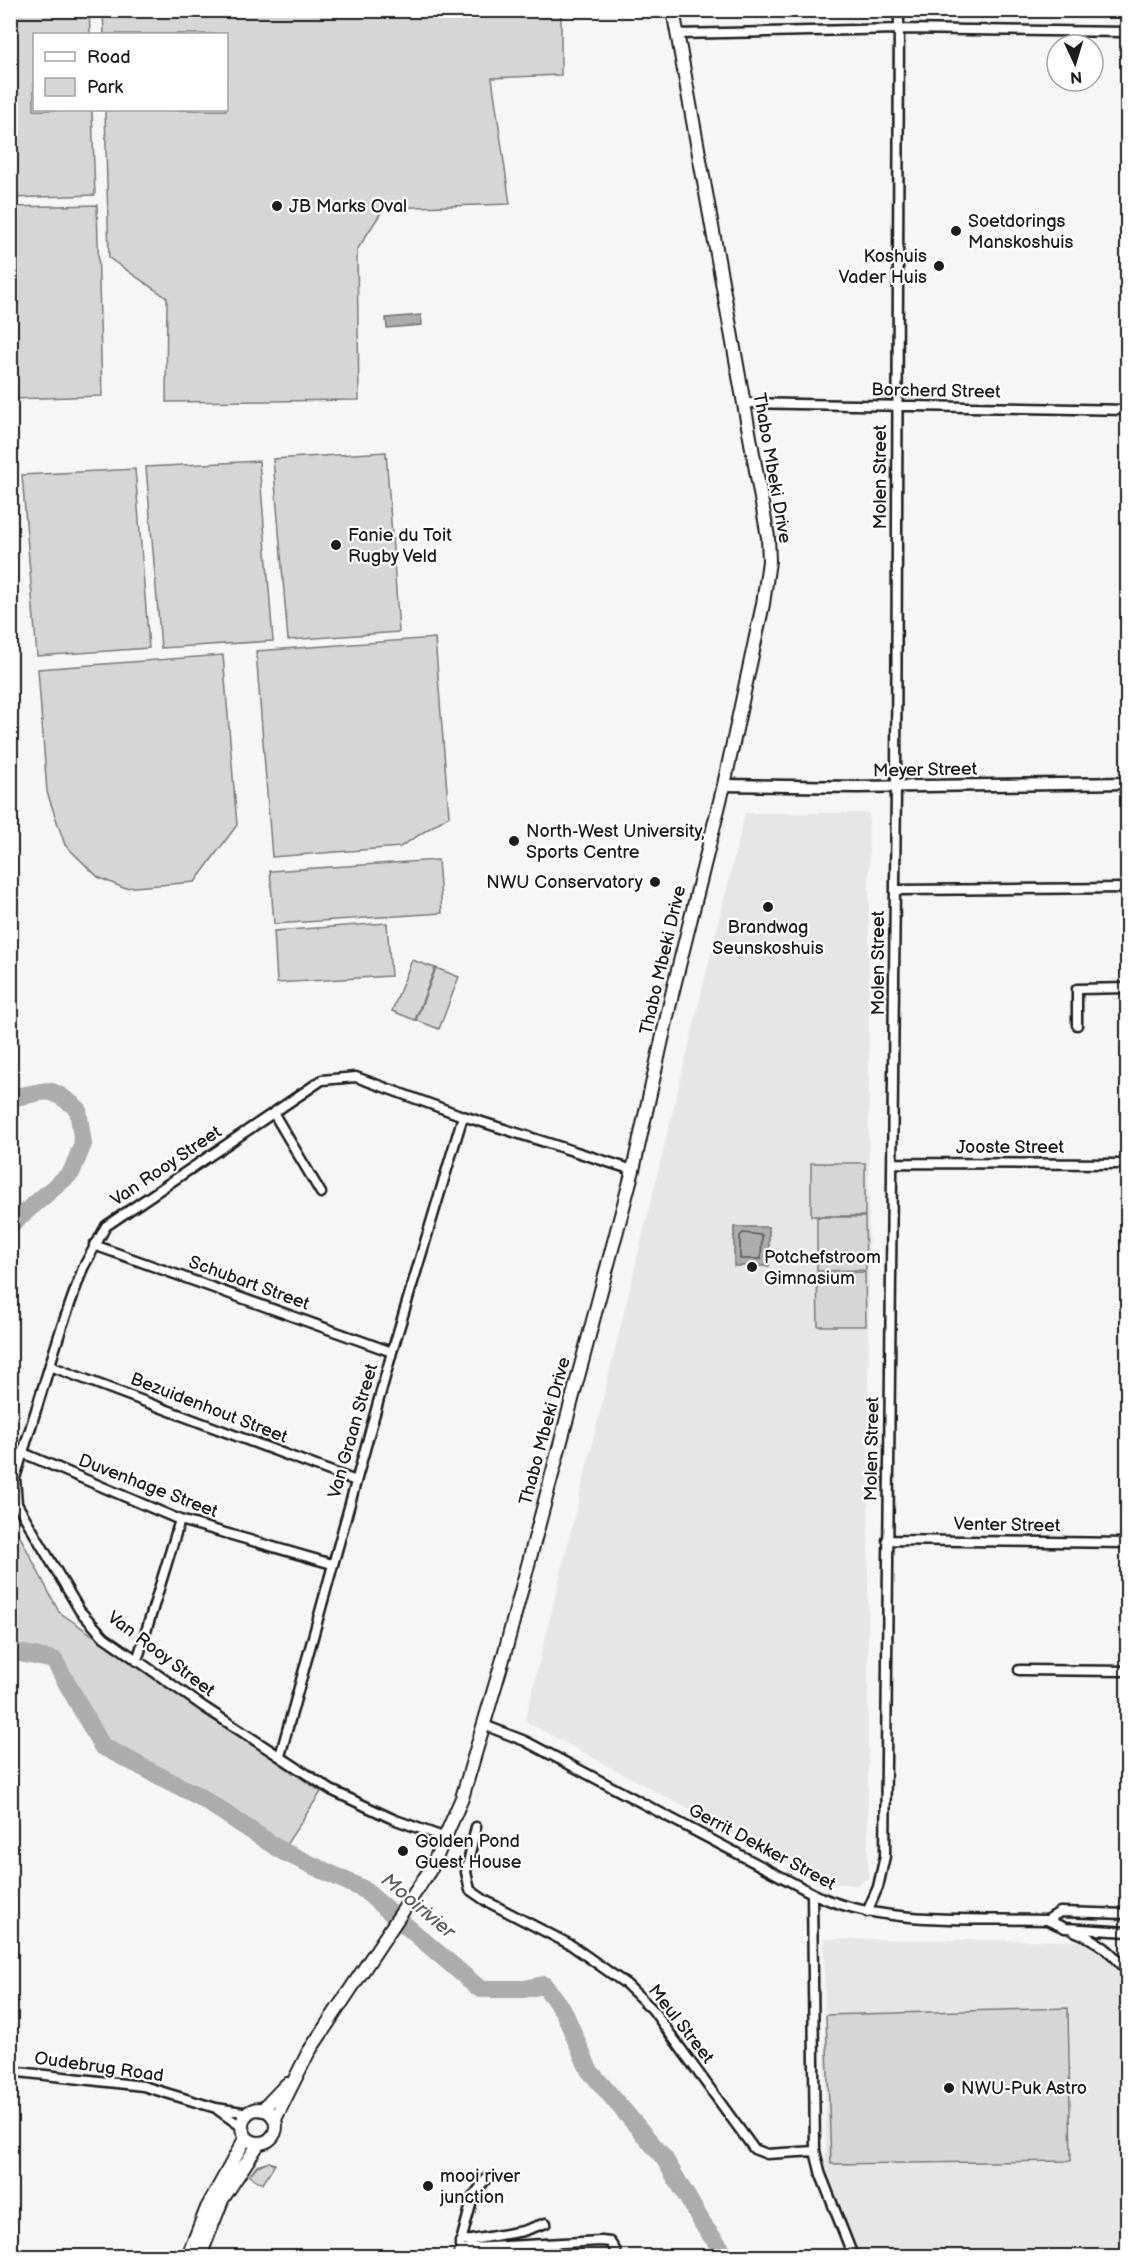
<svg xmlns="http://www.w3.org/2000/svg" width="1138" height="2267" font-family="'Balsamiq Sans',sans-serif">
<rect width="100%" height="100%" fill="#f6f6f6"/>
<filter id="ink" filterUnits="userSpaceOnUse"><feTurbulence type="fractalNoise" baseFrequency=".0167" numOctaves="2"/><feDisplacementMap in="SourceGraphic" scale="12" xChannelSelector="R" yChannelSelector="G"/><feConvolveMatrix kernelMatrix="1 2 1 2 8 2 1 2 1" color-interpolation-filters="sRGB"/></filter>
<g filter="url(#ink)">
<!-- built -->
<path fill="#e6e6e6" d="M692,11l188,-1v3l-188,2z
M745,813h124l-1,1065 -11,7 -32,-2 -300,-162z
M824,1939l272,2 31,39v276h-275l-26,-78z"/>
<!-- green -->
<path fill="#d6d6d6" stroke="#797979" stroke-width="1.5" d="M10,11h79l1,23h-56v76h58l3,85 -84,3z
M103,11h458v64l-69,3 18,126 -126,4 -27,42 2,150 -193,2 1,-104 -58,-40 -4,-148h121v-76h-122z
M97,205l5,191 -91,3v-192z
M386,452l13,180 -111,8 -15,-181z
M259,461l14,180 -112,7 -15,-181z
M135,469l14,179 -112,8 -15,-181z
M435,638l14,178 -49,31 -128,10 -16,-206z
M223,655l14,170 -42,57 -72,6 -25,-11 -33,-32 -18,-53 -9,-123z
M438,860l4,53 -168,11 -4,-53z
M387,923l4,53 -114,7 -3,-52z
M412,960l23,8 -20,52 -23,-9z
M436,968l23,9 -20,52 -23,-9z
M811,1163h54v53h-54z
M817,1217h48l1,53 -49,1z
M865,1272l1,54h-48l-1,-53z
M10,1517l49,95 262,180 -39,59 -82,-54 -98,-51 -48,-86 -43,-9z
M1068,2008l3,153 -240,3 -5,-149z
M269,2162l6,2 -12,20 -14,-8 8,-10z"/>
<!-- water -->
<path fill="#acacac" stroke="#727272" stroke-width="1.5" d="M421,315l1,10 -35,3 -1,-10z
M734,1227h35v39h-35z"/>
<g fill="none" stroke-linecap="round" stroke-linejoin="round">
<!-- shore -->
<path stroke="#565656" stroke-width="1.5" d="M743,1233l19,2 -1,24h-21v-23z"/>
<!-- river -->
<path stroke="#acacac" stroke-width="18" d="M10,1097c40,-2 32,-17 68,12l5,35 -12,29 -61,52
M10,1651l44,9 48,86 98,51 82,54 81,38 117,100h44l20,-4 20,27 25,58 75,88 42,71 21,27"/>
<!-- minor casing -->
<g stroke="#1c1c1c" stroke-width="13">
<path id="minor" d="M677,34l222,-5 229,3
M744,403l384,7
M895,890l233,-2
M1077,1025v-36l51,-1
M274,1114l47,79
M893,1163l235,1
M94,1245l298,107
M50,1366l306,115
M23,1453l157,67 152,44
M887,1540l241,3
M137,1661l43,-141
M1019,1670l109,1
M484,1725l41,16 287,152c66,33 161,25 235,27l18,8 63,4
M280,1756l112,-404 71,-236
M476,1827l-10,45 4,18 16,11 85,44 55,39 26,25 102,140 13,5 48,-3
M446,1838l-53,-19 -62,-29 -127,-83 -100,-70 -24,-26 -63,-107 -2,-26 46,-149 22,-61 23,-42 216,-146 34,-3 107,39 170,54
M812,1893l3,258 6,24 32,81
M867,1912l11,-25 7,-31 11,-1069 3,-777
M1047,1920l13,-8 68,2
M1074,1931c25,10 38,21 54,41
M10,2071l133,15 73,22 33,5
M218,2110l24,17
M460,2242l63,-11 23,-8
M460,2245l13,-48 13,-18
M459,2253l11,-5 131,-7 9,1 6,9"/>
</g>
<!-- tertiary casing -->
<g stroke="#1c1c1c" stroke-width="15">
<path id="tertiary" d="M724,785l133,2 271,-4"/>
</g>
<!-- secondary casing -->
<g stroke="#1c1c1c" stroke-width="16">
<path id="secondary" d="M242 2126a17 17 0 1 1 34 0a17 17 0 1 1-34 0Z
M262,2110l25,-26
M275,2119l33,-66 124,-186 30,-69 41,-139 130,-489 40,-180 51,-205 39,-181 6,-43 -1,-24 -95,-527
M188,2256l19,-48 39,-71
M200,2256l22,-56 37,-57"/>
</g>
<!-- minor -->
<use href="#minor" stroke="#fff" stroke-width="8"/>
<!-- tertiary -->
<use href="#tertiary" stroke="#fff" stroke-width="10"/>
<!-- secondary -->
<use href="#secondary" stroke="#fff" stroke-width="12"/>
</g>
</g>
<!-- markers -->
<g fill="#1c1c1c" stroke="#fff" stroke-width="2">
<circle cx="277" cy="206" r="6"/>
<circle cx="956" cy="231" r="6"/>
<circle cx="939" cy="266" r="6"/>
<circle cx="336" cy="545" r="6"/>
<circle cx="514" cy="841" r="6"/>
<circle cx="655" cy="882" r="6"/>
<circle cx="768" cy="907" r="6"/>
<circle cx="752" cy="1267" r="6"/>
<circle cx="403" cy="1851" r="6"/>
<circle cx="949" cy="2088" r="6"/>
<circle cx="428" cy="2186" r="6"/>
</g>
<g text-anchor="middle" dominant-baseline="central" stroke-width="4.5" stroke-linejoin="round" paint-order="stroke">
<!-- poi labels -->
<g font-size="18" fill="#1c1c1c" stroke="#fff" text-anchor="start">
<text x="289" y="206">JB Marks Oval</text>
<text x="968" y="221">Soetdorings<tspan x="968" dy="21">Manskoshuis</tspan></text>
<text x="927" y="256" text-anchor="end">Koshuis<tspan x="927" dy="21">Vader Huis</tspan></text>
<text x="348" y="535">Fanie du Toit<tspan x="348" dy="21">Rugby Veld</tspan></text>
<text x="526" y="831">North-West University,<tspan x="526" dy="21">Sports Centre</tspan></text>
<text x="643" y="882" text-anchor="end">NWU Conservatory</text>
<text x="768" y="927" text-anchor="middle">Brandwag<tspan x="768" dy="21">Seunskoshuis</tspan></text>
<text x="764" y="1257">Potchefstroom<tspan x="764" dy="21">Gimnasium</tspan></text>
<text x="415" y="1841">Golden Pond<tspan x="415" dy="21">Guest House</tspan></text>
<text x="961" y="2088">NWU-Puk Astro</text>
<text x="440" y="2176">mooi river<tspan x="440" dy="21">junction</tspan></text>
</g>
<!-- street labels -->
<g font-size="18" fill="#1c1c1c" stroke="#fff">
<text transform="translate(936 391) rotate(1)">Borcherd Street</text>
<text transform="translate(772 468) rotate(80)">Thabo Mbeki Drive</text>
<text transform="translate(880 477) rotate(-90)">Molen Street</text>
<text transform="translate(925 770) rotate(-1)">Meyer Street</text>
<text transform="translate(663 960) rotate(-77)">Thabo Mbeki Drive</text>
<text transform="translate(878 963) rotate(-90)">Molen Street</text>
<text x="1010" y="1147">Jooste Street</text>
<text transform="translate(166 1166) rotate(-34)">Van Rooy Street</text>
<text transform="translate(249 1283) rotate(20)">Schubart Street</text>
<text transform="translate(209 1408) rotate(21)">Bezuidenhout Street</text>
<text transform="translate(353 1431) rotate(-74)">Van Graan Street</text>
<text transform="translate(545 1431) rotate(-75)">Thabo Mbeki Drive</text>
<text transform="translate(872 1449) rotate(-89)">Molen Street</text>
<text transform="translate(148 1486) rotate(21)">Duvenhage Street</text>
<text transform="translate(1007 1525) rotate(1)">Venter Street</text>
<text transform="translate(161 1654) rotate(37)">Van Rooy Street</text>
<text transform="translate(762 1847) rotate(28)">Gerrit Dekker Street</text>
<text transform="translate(681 2024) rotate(52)">Meul Street</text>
<text transform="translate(99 2067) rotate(8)">Oudebrug Road</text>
</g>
<!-- water labels -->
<g font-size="20" font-style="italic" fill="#5d5d5d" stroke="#fff">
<text transform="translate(418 1906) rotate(40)">Mooirivier</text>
</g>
</g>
<!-- margin -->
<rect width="1138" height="2267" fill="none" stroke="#fff" stroke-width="36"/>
<rect x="18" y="18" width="1102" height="2231" fill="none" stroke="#1c1c1c" stroke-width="2" filter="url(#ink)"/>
<!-- legend -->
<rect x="33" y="33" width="195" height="78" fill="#ffffff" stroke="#a4a4a4" stroke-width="1.5"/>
<rect x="45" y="52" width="30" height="9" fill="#ffffff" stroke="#a4a4a4" stroke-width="1.5"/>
<text x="87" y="63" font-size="18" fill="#1c1c1c">Road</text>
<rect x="45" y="78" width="30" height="18" fill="#d6d6d6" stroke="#a4a4a4" stroke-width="1.5"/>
<text x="87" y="93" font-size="18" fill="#1c1c1c">Park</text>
<!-- north arrow -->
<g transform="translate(1075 63) rotate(176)"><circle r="28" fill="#ffffff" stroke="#a4a4a4" stroke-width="1.5"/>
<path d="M0-4.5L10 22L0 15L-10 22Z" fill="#1c1c1c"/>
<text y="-9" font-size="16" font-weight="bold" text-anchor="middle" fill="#1c1c1c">N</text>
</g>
</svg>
